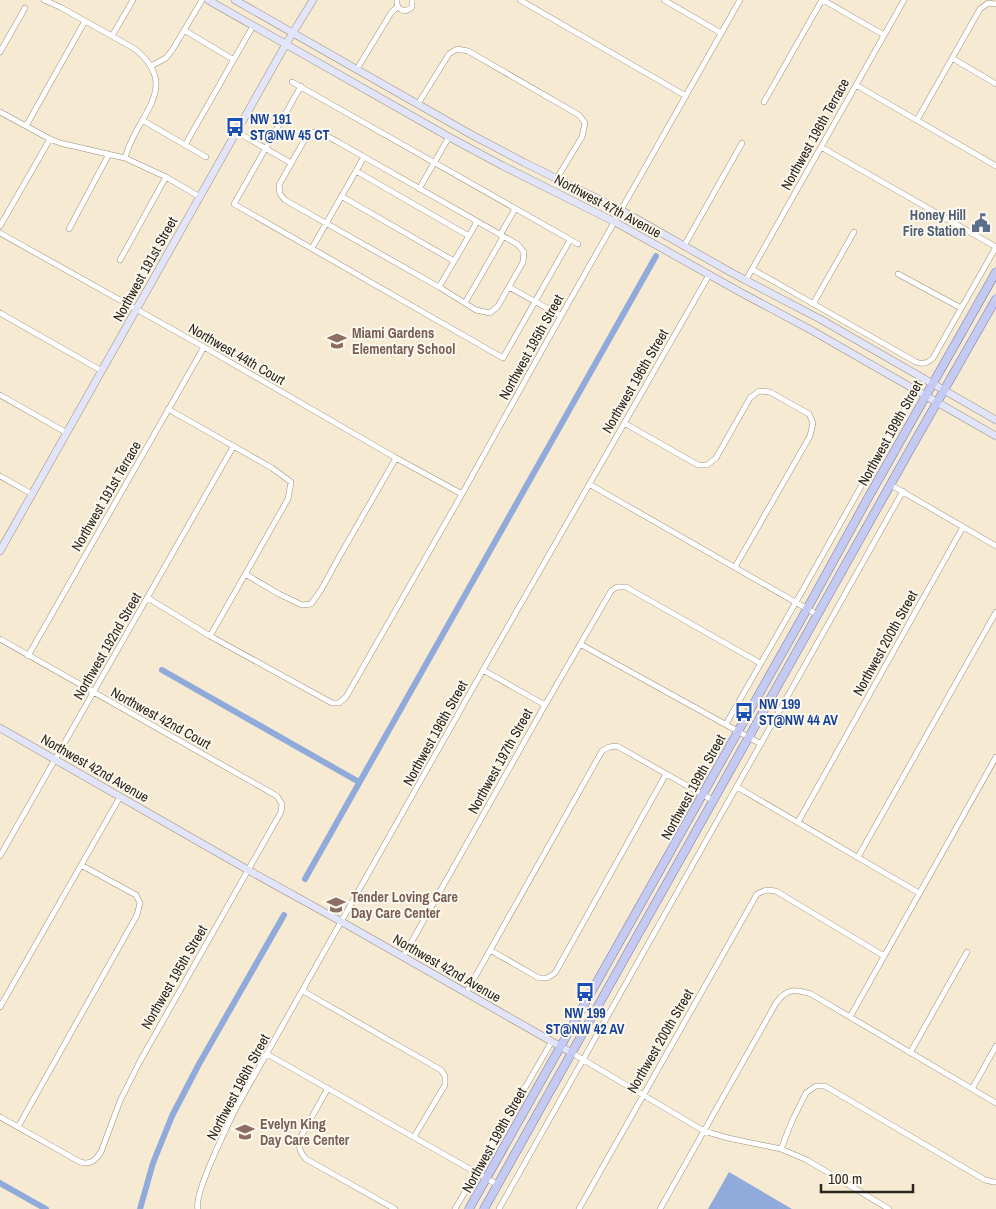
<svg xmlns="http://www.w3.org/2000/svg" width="996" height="1209" font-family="'Archivo Narrow',sans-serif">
<rect width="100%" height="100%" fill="#f6ead2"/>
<!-- water -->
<path fill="#91aadc" d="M729,1172l63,37h-84z"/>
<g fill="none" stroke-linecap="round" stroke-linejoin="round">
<!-- canal -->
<path stroke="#91aadc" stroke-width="6" d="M162,670l197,112
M305,879l351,-623
M0,1183l46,26
M140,1209l13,-46 19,-47 27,-52 85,-149"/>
<!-- street casing -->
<g stroke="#9b8f79" stroke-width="6">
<path id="street" d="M44,0l16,7 75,42c48,39 0,67 -10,109
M397,0c-1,10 8,14 15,7v-7
M520,0l166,96
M664,0l57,33
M823,0l61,35
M184,30l50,30
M112,36l21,-36
M0,52l25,-44
M952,58l44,26
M151,66l15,-8 7,-9 29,-49
M357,69l34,-56 6,-6
M292,82l286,162
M856,85l140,81
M301,86l-67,118 269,154 67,-118
M764,102l58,-102
M418,104l31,-50 8,-5 11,2 111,64 6,8 -3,14 -25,41
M0,112l50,27 10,4 65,15 41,19 34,20
M142,120l64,37
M917,120l63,-111 8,-6 8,1
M26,126l59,-105
M237,132l54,31
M313,132l10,2 15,8 179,102 7,8 -1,10 -25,44 -8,7 -14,-3 -37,-23 -154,-87 -5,-6 -1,-9 26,-46z
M185,145l68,-119
M821,147l175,100
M356,171l113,65
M419,189l30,-52
M341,196l113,65
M0,226l50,-87
M69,229l40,-75
M0,233l204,114 192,111 66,36
M500,235l15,-26
M684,246l58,-103
M312,248l52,-91
M120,260l46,-83
M752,269l164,93c7,3 12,1 17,-4l63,-111
M898,274l63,34
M746,280l158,-280
M439,287l38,-65
M509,287l52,29
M465,303l38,-66
M813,304l41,-72
M0,313l102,58
M0,395l67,38
M168,409l104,59 19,14 -3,17 -78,137
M624,423l74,42h9l9,-7 34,-60 9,-7 11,1 39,22 4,9 -3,13 -75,131
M0,476l32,18
M589,484l229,131
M891,485l105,61
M245,574l34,20 23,11 9,-1 10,-14 17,-31 58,-101
M148,598l62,38 122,67h7l7,-6 116,-203 99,-178 179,-316
M0,639l277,157 5,8 -1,8 -142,251 -19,38 -19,51c-6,9 -11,13 -21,10l-80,-45
M580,644l181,100
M28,656l176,-309
M483,670l62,35
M726,724l70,-122 112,-199
M737,787l182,106
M798,822l165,-295
M0,856l233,-409
M858,857l138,-245
M490,950l49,28h8l8,-5 111,-199
M403,957l142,-252 66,-114 6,-4h9l134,76
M303,991l138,79 4,6v9l-31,52
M466,993l136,-242 7,-4 8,-1 97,55
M0,1007l120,-210
M850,1017l146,-260
M572,1053l132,78 24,7 53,11 26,11 82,49
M910,1053l57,-101
M267,1054l231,131
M328,1088l-29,52c0,8 1,13 7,19l89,50
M972,1089l24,-43
M18,1127l119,-212 3,-12 -4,-8 -55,-30
M781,1149l11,-28 14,-28 10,-7h9l160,94 9,2h2
M198,1209c-5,-14 30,-84 38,-101l247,-438 226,-395
M455,1209l97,-168
M499,1209l404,-718
M579,1209l178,-315 9,-4 10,1 108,65
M660,1209l116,-206c11,-15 19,-14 35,-9l185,109"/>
</g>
<!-- secondary casing -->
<g stroke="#9b8f79" stroke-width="8">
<path id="secondary" d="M208,0l241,137 54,29 112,56 125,70 71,38 185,106
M235,0l237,135 53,28 96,47 111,63 88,46 176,101
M0,551l286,-507 27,-44
M0,728l248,142 94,52 230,131"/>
</g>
<!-- primary casing -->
<g stroke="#767aa3" stroke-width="9">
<path id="primary" d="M469,1209l338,-600 61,-111 128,-226
M484,1209l427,-761 85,-149"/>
</g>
<!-- street -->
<use href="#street" stroke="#fff" stroke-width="5"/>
<!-- secondary -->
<use href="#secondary" stroke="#e2e5f9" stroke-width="7"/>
<!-- primary -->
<use href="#primary" stroke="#c5caf3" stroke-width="8"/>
</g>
<!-- icons -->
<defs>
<g id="bus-bare" transform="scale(1.5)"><path d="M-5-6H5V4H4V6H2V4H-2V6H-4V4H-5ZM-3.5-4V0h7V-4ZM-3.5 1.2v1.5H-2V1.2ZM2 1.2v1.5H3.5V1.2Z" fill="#1a4fb4" stroke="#fdf8ee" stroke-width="2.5" paint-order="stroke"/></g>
<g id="civic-bare" transform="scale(1.5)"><path d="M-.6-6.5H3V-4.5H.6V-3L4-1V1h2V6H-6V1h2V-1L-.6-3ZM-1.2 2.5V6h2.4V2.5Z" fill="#5c6f8a" stroke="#fdf8ee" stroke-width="2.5" paint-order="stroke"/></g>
<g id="school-bare" transform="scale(1.5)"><path d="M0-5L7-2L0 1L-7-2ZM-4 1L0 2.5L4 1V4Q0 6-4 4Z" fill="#8d6e63" stroke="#fdf8ee" stroke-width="2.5" paint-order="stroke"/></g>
</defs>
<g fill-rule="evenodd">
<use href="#bus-bare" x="235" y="127"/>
<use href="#civic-bare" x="981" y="223"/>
<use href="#school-bare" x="337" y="341"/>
<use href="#bus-bare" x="744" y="712"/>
<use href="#school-bare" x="336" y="905"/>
<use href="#bus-bare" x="585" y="992"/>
<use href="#school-bare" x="245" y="1132"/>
</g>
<g text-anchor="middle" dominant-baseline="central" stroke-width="4" stroke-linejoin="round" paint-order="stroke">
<!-- transit labels -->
<g font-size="14" font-weight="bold" fill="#164399" stroke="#fdf8ee" text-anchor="start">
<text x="250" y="119">NW 191<tspan x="250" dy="16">ST@NW 45 CT</tspan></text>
<text x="759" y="704">NW 199<tspan x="759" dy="16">ST@NW 44 AV</tspan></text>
<text x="585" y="1013" text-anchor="middle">NW 199<tspan x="585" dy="16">ST@NW 42 AV</tspan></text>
</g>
<!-- street labels -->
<g font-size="14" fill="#2b261d" stroke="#fdf8ee">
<text transform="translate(815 134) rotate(-61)">Northwest 196th Terrace</text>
<text transform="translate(608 206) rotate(28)">Northwest 47th Avenue</text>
<text transform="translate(145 269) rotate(-61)">Northwest 191st Street</text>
<text transform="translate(531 347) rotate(-61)">Northwest 195th Street</text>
<text transform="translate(237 354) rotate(30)">Northwest 44th Court</text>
<text transform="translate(635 381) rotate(-60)">Northwest 196th Street</text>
<text transform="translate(890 433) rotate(-61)">Northwest 199th Street</text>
<text transform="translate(106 496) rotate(-60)">Northwest 191st Terrace</text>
<text transform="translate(885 643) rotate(-61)">Northwest 200th Street</text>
<text transform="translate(107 646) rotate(-60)">Northwest 192nd Street</text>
<text transform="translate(161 718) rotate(29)">Northwest 42nd Court</text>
<text transform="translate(435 733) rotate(-61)">Northwest 196th Street</text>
<text transform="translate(500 761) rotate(-61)">Northwest 197th Street</text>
<text transform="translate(95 768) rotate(30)">Northwest 42nd Avenue</text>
<text transform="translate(693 787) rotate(-61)">Northwest 199th Street</text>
<text transform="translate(447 968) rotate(30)">Northwest 42nd Avenue</text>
<text transform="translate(174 977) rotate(-60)">Northwest 195th Street</text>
<text transform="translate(660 1041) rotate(-60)">Northwest 200th Street</text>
<text transform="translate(238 1087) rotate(-62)">Northwest 196th Street</text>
<text transform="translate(494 1140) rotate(-61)">Northwest 199th Street</text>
</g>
<!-- service labels -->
<g font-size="14" font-weight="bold" fill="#4e5e75" stroke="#fdf8ee" text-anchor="end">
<text x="966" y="215">Honey Hill<tspan x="966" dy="16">Fire Station</tspan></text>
</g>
<!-- education labels -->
<g font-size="14" font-weight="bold" fill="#785e54" stroke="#fdf8ee" text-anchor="start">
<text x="352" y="333">Miami Gardens<tspan x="352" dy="16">Elementary School</tspan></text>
<text x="351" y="897">Tender Loving Care<tspan x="351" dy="16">Day Care Center</tspan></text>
<text x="260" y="1124">Evelyn King<tspan x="260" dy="16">Day Care Center</tspan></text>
</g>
</g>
<!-- scale -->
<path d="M821 1184v8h92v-8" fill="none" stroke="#2b261d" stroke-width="2.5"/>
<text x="828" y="1184" font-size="15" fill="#2b261d" stroke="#fdf8ee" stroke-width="4" paint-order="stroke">100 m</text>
</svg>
